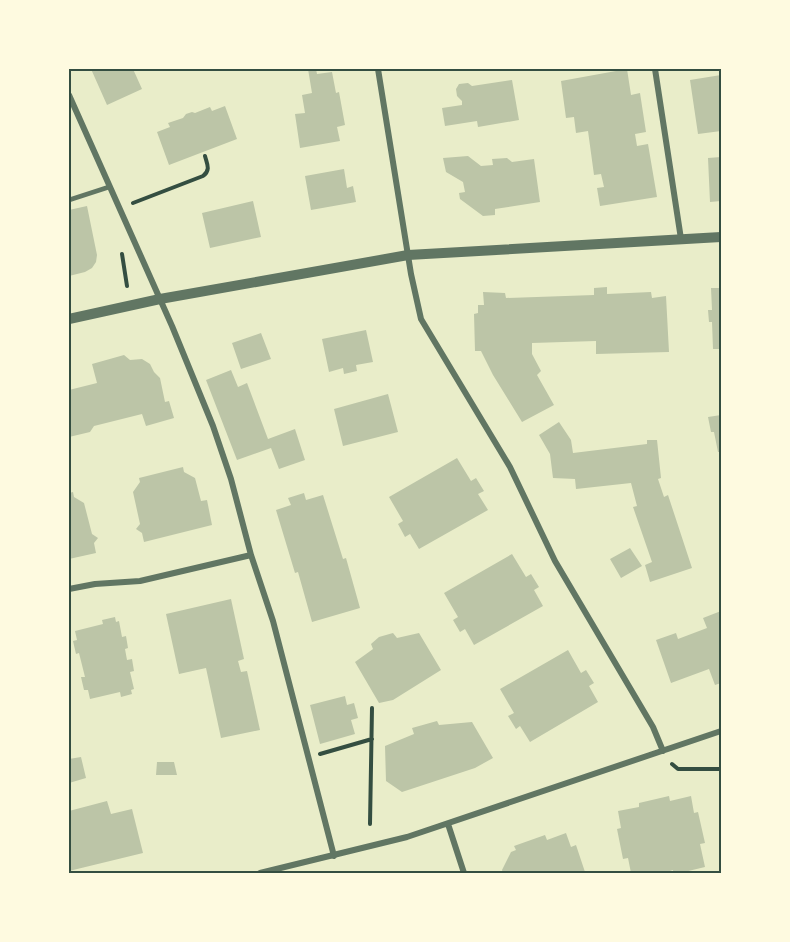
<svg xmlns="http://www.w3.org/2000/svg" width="790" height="942" font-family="'IBM Plex Sans',sans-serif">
<rect width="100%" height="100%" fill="#e9edc9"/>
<!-- building -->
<path fill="#bcc5a7" d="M91,69h42l9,20 -35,16z
M308,69h8l1,5 15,-2 4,21 3,-1 6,33 -8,2 3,14 -40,7 -5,-34 10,-1 -3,-18 10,-2z
M627,69l4,26 9,-2 6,39 -11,2 2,12 11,-2 9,53 -57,9 -3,-18 7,-1 -3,-13 -7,1 -6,-44 -12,2 -2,-16 -8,1 -5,-37z
M721,75v56l-23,3 -8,-54z
M512,80l7,40 -41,7 -1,-6 -32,5 -3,-18 20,-3v-4l-5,-5 -1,-7 3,-5 9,-1 4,3z
M225,106l12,33 -68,26 -12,-33 13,-5 -2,-4 15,-5 3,-4 6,-2 3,1 15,-6 2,4z
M468,156l13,10 12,-1 -1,-6 15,-1 5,4 22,-3 6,43 -45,7v6l-12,1 -23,-17 -1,-6 6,-1 -2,-10 -17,-10 -3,-14z
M721,157v44l-11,1 -2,-44z
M344,169l3,19 6,-2 3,16 -45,8 -6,-34z
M253,201l8,36 -51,11 -8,-35z
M87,206l10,49 -1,7 -4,6 -7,4 -16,4v-66z
M607,287v7l44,-2 1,6 14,-2 3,56 -73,2v-13l-64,2v11l9,17 -4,4 17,30 -32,17 -29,-47 -12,-24h-6l-1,-37 4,-1v-8h6l-1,-13 22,1 1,5 88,-3v-7z
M711,288h10v61h-8l-1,-27h-3l-1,-12h4z
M366,330l7,32 -17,3 1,6 -13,3 -1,-6 -14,4 -7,-33z
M261,333l10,26 -30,10 -9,-26z
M124,355l6,5 12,-1 8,5 4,8 6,6 5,24 4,-1 5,17 -28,8 -4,-12 -48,12 -4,6 -21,5v-47l28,-7 -5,-19z
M231,370l7,17 9,-4 21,56 27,-10 10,31 -26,9 -8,-21 -34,12 -31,-80z
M388,394l10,38 -55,14 -9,-37z
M721,415v37h-3l-4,-20h-3l-3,-15z
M559,422l12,18 2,13 74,-9v-4h10l4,38 -3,1 6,18 4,-2 24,73 -42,14 -5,-17 7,-3 -19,-55 4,-1 -6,-23 -55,6 -1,-10 -22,-1 -3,-24 -11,-19z
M457,458l14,23 5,-3 8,13 -6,3 10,16 -69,39 -9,-15 -5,3 -7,-13 5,-3 -14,-24z
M183,467l1,5 11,6 6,23 6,-1 5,25 -68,17 -2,-9 -6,-4 4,-5 -7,-32 7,-10 -1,-4z
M73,492l1,5 10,6 8,31 6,4 -4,5 2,10 -27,6v-66z
M304,493l2,7 17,-5 20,64 3,-1 14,50 -48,14 -14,-50 -3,1 -19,-63 15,-5 -3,-7z
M630,548l12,18 -21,12 -11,-19z
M512,554l14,23 5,-3 8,13 -5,3 9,16 -69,39 -9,-16 -5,3 -7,-12 5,-3 -14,-24z
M231,599l13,60 -6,2 3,11 6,-1 13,59 -39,8 -15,-70 -27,6 -13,-60z
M721,611v72l-6,2 -6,-16 -38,14 -15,-43 20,-7 2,6 29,-11 -4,-10z
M115,617l1,5 3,-1 3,16 4,-1 2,12 -3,1 2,11 5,-1 2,12 -4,1 4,17 -3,1 1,4 -11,3 -1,-5 -30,7 -2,-9h-4l-3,-13h4l-6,-24 -3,1 -3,-13 4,-1 -2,-9 28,-7 -1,-4z
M393,633l4,5 22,-5 22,37 -48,30 -14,3 -24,-41 18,-13 -2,-5 8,-7z
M568,650l13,23 5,-3 8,13 -5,3 9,16 -68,40 -10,-16 -4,3 -8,-13 6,-3 -14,-24z
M345,696l2,9 7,-2 4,15 -7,2 4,14 -35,10 -10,-39z
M437,721l2,4 33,-3 21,36 -18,10 -73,24 -16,-11 -1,-35 29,-12 -2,-6z
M81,757l5,21 -17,5v-24z
M157,762h17l3,13h-21z
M669,796l1,5 21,-5 3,17 4,-1 7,31 -5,1 5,23 -25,6h-7v-3l-9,3h-33l-3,-15 -5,1 -6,-30 4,-1 -3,-17 21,-4v-4z
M107,801l4,13 21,-5 11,44 -74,18v-60z
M566,833l5,14 5,-2 9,27 -82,1 -1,-3 9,-18 5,-2 -2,-4 31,-11 2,5z"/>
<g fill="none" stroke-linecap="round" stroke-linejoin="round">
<!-- path -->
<path stroke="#344e41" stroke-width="4" d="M133,203l70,-27c8,-6 4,-12 2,-20
M122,254l5,32
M320,754l52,-15
M672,764l6,5h43
M370,824l2,-116"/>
<!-- service -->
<path stroke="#617663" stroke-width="4.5" d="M69,200l40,-13"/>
<!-- minor -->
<path stroke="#617663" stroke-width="6" d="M378,69l33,205 10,45 89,148 45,94 98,166 10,24
M655,69l26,170
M69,95l103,231 41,100 18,53 20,76 22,66 61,235
M69,589l26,-5 45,-3 111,-26
M448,824l16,49
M260,873l147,-36 314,-106"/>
<!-- tertiary -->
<path stroke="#617663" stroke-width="10" d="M69,319l91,-20 248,-44 313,-18"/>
</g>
<!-- border -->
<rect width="790" height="942" fill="none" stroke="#fefae0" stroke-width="141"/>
<rect x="70" y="70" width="650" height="802" fill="none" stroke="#344e41" stroke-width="2"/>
</svg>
